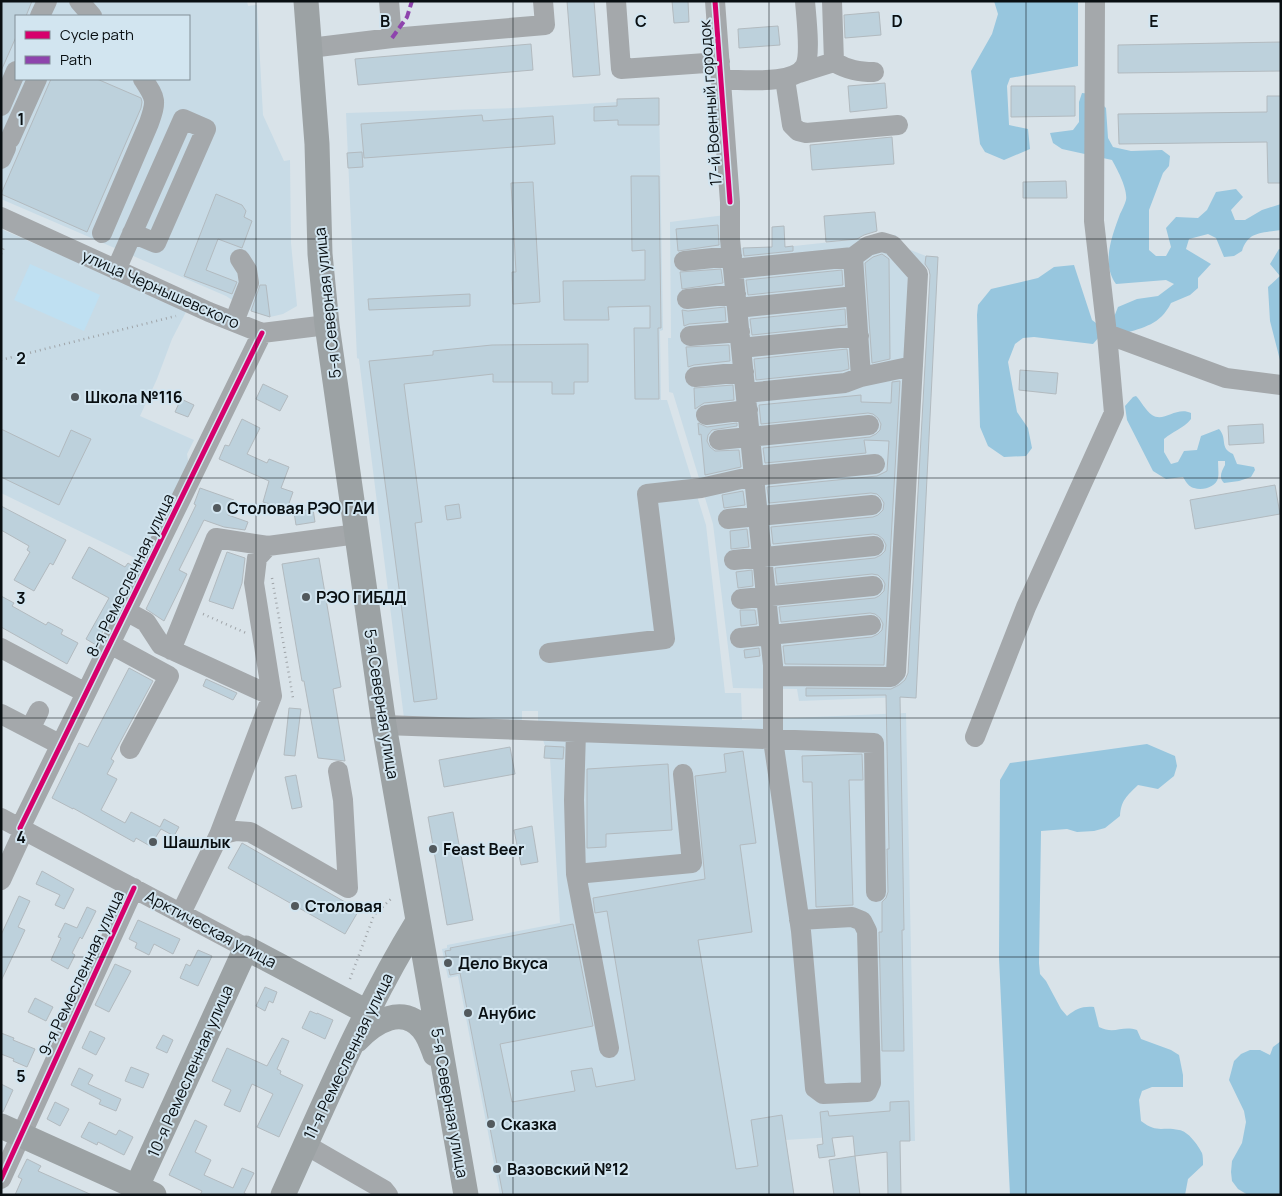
<svg xmlns="http://www.w3.org/2000/svg" width="1282" height="1196" font-family="Manrope,sans-serif">
<rect width="100%" height="100%" fill="#d9e3e9"/>
<!-- built -->
<path fill="#c8dbe6" fill-rule="evenodd" d="M1,1h246l1,5 9,-1 6,110 21,46 6,-1 1,83 6,63 -14,8 -13,3 -24,-8 -20,-13 -225,-97zM16,16h173v63h-173z
M659,98l4,232 -3,1 1,69h6l39,125 19,168h16l1,27 164,-7 9,428h-15l-21,-7 -93,6 8,55h-294l-42,-219 -10,2 -6,-29 5,-1v-3l113,-22 -10,-165h-6l1,-12 -7,-22v-13h-16v13l-118,-6 -45,-359 -2,-1 -11,-245 169,-5 102,-6v-3z
M733,214l3,34 36,-1v-20l12,-1 1,21 111,-12 2,15 10,-1 18,7 -22,441 -105,4 -2,-12 -64,-1 -20,-164 -40,-131 -4,-1 -1,-54h3l-1,-116z
M1,229l186,81 -15,29 -15,40 -17,37 54,24 -7,14 2,13 -45,90 -9,1 -134,-65z"/>
<!-- green -->
<path fill="#bfe0f2" d="M30,264l70,31 -16,36 -70,-31z"/>
<!-- forest -->
<path fill="#97c6de" d="M994,1h84v65l-68,12 -3,8 2,39 19,4 2,20 -26,11 -19,-8 -5,-8 -9,-73 21,-37 6,-20z
M1082,93l10,1 14,14 2,30 5,9 18,4 31,-1 8,6 -1,10 -6,7 -14,37v40l7,6h10l5,-9 -5,-19 10,-11 22,1 9,-8 9,-18 20,-3 7,8 -12,13 4,10h10l17,-10 19,-6v26c-19,3 -33,1 -39,21l-8,5 -10,1 -8,-19 -8,-4 -19,5 -3,10 25,15 -13,14v10l-8,7 -19,8c-11,22 -27,24 -48,31l-8,-6 -1,-11 4,-10 19,-8 21,-3 16,-12 -8,-4 -50,4c-15,-20 -4,-48 4,-70 2,-4 5,-10 6,-14 2,-11 -9,-31 -14,-40l-50,-11 -9,-6 -3,-10 23,-3 6,-8v-20z
M1279,249h2v115l-11,-43 -2,-34 12,-11 -10,-12z
M1074,265l18,55 8,6v10l-7,8 -59,-7 -11,1 -8,6 -7,18 9,50 11,16 4,20 -6,8 -22,1 -16,-11 -8,-19 -3,-112 1,-10 13,-16 47,-11 16,-11z
M1136,396c5,5 10,15 16,19 12,8 24,-9 39,-2v6c-8,10 -18,12 -27,20v13l7,12 7,-2 6,-11 13,-1 4,-14 18,-7c9,10 0,19 14,25l4,10 17,3 1,3 -4,7 -12,4 -15,2c-6,-6 -2,-12 1,-18v-4h-7c0,6 1,12 0,17 -2,9 -15,13 -24,10 -5,-1 -8,-6 -11,-11l-17,2 -13,-8 -26,-51 -2,-14 8,-9z
M1147,744l28,12 2,10 -3,10 -16,13 -20,-4c-11,11 -17,15 -18,31l-15,12 -11,3 -17,1 -10,-3 -26,2 -2,132 1,11 6,7 15,28 6,7c9,-7 15,-10 27,-9l5,20c16,8 22,-2 38,3l4,9 30,11 8,5 4,20v12h-31l-10,4 -3,9 2,21c17,13 21,5 38,9 9,1 19,15 23,23 1,3 1,8 1,12l-15,14 -3,16h-175l-11,-237 1,-178 10,-17z
M1281,1041v154h-33l-10,-6 -6,-8 -1,-9 1,-11 10,-18 4,-21 -2,-11 -15,-31 5,-19 7,-7 9,-4h10l10,5 3,-8z"/>
<!-- building -->
<path fill="#bdd1dc" stroke="#b2babf" d="M1,1h31l-6,15h-10v21l-15,34z
M567,1h27l6,74 -27,2z
M672,1h16l1,21 -15,1z
M879,12l2,23 -36,3 -1,-23z
M778,26l2,19 -41,3 -1,-19z
M1281,42v29l-163,2v-28z
M531,44l2,26 -175,15 -3,-26z
M51,79h46l44,19 1,4 -1,6 -54,124 -86,-38z
M885,83l2,25 -37,4 -2,-26z
M1011,86h64v30l-64,1z
M1267,96h14v87h-13l-1,-41 -148,2 -1,-30 149,-2z
M659,98v27h-41v-5l-24,1v-14l23,-1v-7z
M482,115l1,6 70,-5 2,28 -191,14 -3,-34z
M892,137l2,27 -82,6 -2,-25z
M362,152l1,15 -15,1 -1,-15z
M631,176h28l2,152h-3l1,71h-24l-1,-71h16v-22l-42,1 1,13h-45l-1,-39 82,-1v-30l-13,1z
M1066,181l1,17h-44v-16z
M533,182l7,120 -27,2 -1,-32h4l-5,-89z
M216,194l26,11 4,6 -2,6 8,4 -10,27 -24,-9 -12,31 31,12 -5,12 -48,-18z
M875,212l2,19 -13,4 -7,4 -31,3 -2,-26z
M718,225l1,20 -41,6 -2,-22z
M784,226l1,21 8,-1v5l-49,5 -1,-8 29,-1v-20z
M882,254l7,5 1,100 -18,4 -7,-100 8,-6z
M926,256l12,1 -22,441 -16,-1 4,233h-2l2,121h-22l-3,-119h3v-30l4,-4 2,-6 -1,-43h2l-3,-154 -80,1v-8l85,1 8,-4 6,-5 3,-7 22,-398 -1,-5 -4,-6z
M721,269l2,14 -41,6 -2,-17z
M842,270l1,15 -95,10 -2,-15z
M260,285h6l4,32 -19,-6z
M470,294v12l-101,4 -1,-11z
M725,307l1,14 -37,3 -5,2 -2,-16 6,1z
M845,309l1,16 -94,10 -2,-16z
M588,344v38h-14v12h-22v-12h-59v-8l-89,10 18,138 -7,1 22,176 -23,3 -45,-341 64,-6v-4l59,-6z
M729,345l1,16 -36,4 -6,2 -2,-20z
M847,349l2,20 -7,2 -86,9 -2,-21z
M1020,370l38,3 -2,21 -37,-4z
M900,381l-16,284 -99,-1 -2,-18 89,-9 6,-3 4,-4 1,-6 -3,-6 -5,-4 -5,-1 -89,9 -2,-15 96,-9 4,-2 5,-5 1,-7 -2,-4 -5,-5 -6,-1 -95,10 -2,-16 100,-10 6,-3 4,-4 1,-6 -3,-6 -5,-4 -5,-1 -100,10 -2,-17 102,-10 5,-2 5,-5 1,-7 -3,-5 -4,-4 -6,-1 -102,10 -2,-16 110,-11 10,-5 2,-30 -25,-1 2,13 -101,10 -2,-15 107,-11 6,-3 4,-4 1,-6 -3,-6 -5,-4 -5,-1 -107,11 -2,-19 102,-10v7l30,1 1,-21z
M263,384l25,12 -8,15 -24,-12z
M733,385l1,15 -30,3 -9,6 -1,-21z
M181,399l13,6 -6,12 -13,-5z
M242,419l18,9 -13,26 20,9 2,-4 20,8 -8,21 12,4 -6,17 -24,-7 6,-21 -50,-22 6,-14 4,1z
M698,423l9,4 30,-4v3l-25,4 -4,5 -1,6 3,6 5,4 24,-1 2,17 -36,8 -4,-41 -2,1z
M1263,424l1,19 -35,2 -1,-19z
M1,429l58,28 12,-27 20,9 -32,66 -58,-28z
M1275,485l5,29 -85,15 -5,-29z
M200,488l34,12 -6,15 20,7 -3,8 -21,-3 -20,-7 -25,50 8,4 -23,47 -18,-12 50,-104 -2,-1z
M743,491l2,14 -21,3 -2,-13z
M459,504l2,14 -14,2 -2,-14z
M1,506l65,34 -13,25 -3,-2 -16,28 -20,-11 16,-28 -3,-2 2,-4 -28,-16z
M313,509l2,13 -19,3 -2,-13z
M747,529l2,18 -18,2 -1,-18z
M89,547l36,20 3,-4 6,4 -38,78 -10,-6 23,-41 -37,-20z
M227,552l18,6 -3,25 -9,26 -24,-8z
M319,558l22,129 -8,2 12,72 -27,-3 -14,-77h-2l-20,-117z
M752,570l1,16 -15,2 -2,-16z
M1,596l13,7 -2,3 34,19 2,-3 15,8 -2,4 17,9 -11,21 -66,-37z
M740,610h15l2,14 -16,2z
M759,648l1,8 -15,2 -1,-8z
M129,668l24,13 -42,78 3,2 -7,13 10,5 -16,31 24,13 6,-11 29,15 4,-8 15,8 -5,9 -13,-7 -11,17 -14,-8 -2,4 -61,-34v1l-21,-11 27,-55 9,4z
M206,679l31,14 -4,7 -30,-14z
M289,708l12,1 -6,47 -11,-1z
M545,746l19,1 -1,12 -19,-1z
M510,747l5,27 -71,13 -5,-27z
M743,751l13,92 -16,2 12,87 -54,8 38,229 22,-3 -7,-46 31,-5 12,80h-291l-43,-222 -10,2 -5,-24 6,-1 -1,-2 123,-24 20,102 -93,18 12,58 63,-11 -4,-20 21,-3 4,19 39,-7 -28,-169 -12,2 -2,-15 112,-19 -10,-103 31,-4 -2,-18z
M862,754l1,26h-14l4,125 -37,2 -4,-125h-9l-1,-26z
M668,764l4,66 -66,4v13l-19,1v-79z
M296,775l6,32 -10,2 -7,-32z
M453,812l20,108 -26,5 -19,-108z
M532,826l6,36 -17,3 -7,-35z
M242,843l117,67 -14,24 -117,-66z
M42,871l32,18 -10,20 -9,-4 5,-10 -24,-11z
M19,896l11,5 -12,26 7,3 -24,51v-46z
M87,907l9,4 -14,28 -2,-2 -8,16 3,2 -7,14 -17,-9 10,-22 -3,-1 7,-14 12,5z
M138,920l42,19 -7,15 -19,-10 -5,11 -14,-7 2,-5 -8,-4z
M198,950l14,6 -14,30 -18,-8 6,-14 4,2z
M115,964l16,7 -22,41 -14,-7z
M265,987l12,5 -4,11 -4,-2 -4,10 -9,-5z
M35,998l18,9 -7,14 -18,-9z
M310,1011l7,3v-1l16,7 -8,19 -23,-11z
M90,1031l15,7 -9,17 -14,-7z
M1,1033l13,5 -1,2 22,9 -8,18 -14,-6 1,-2 -13,-5z
M163,1035l10,5 -6,13 -11,-5z
M282,1038l7,3 -12,28 4,2 -1,3 23,11 -24,52 -22,-10 16,-33 -21,-10 -12,28 -16,-7 7,-15 -19,-9 15,-33 40,18z
M131,1067l18,7 -6,14 -18,-7z
M79,1068l14,7 -5,9 33,15 -5,12 -17,-7 2,-4 -30,-15z
M1,1084l12,6 -10,22h-2z
M909,1101l1,40h-10l1,54h-13l-1,-43 -32,4 -2,-20 -21,2 3,18 -16,2 -2,-13 6,-1 -3,-32 8,-1 1,5 61,-5v-9z
M55,1102l14,7 -9,17 -13,-7z
M195,1120l12,6 -12,26 16,8 -7,15 29,13 9,-20 12,5 -10,20 4,2h-48l2,-4 -33,-16z
M89,1122l27,13 3,-5 14,7 -9,18 -26,-13 -1,3 -16,-8z
M855,1156l5,39h-26l-5,-35z
M27,1159l14,7 -3,5 54,24h-77l7,-16 -4,-2z"/>
<g fill="none" stroke-linecap="round" stroke-linejoin="round">
<!-- path -->
<path stroke="#9fa4a8" stroke-width="2.5" stroke-dasharray="1 4" stroke-linecap="butt" d="M1,254l4,-9
M1,360l175,-44
M272,578l21,120
M203,614l43,19
M350,979l24,-64 19,-18"/>
<!-- minor -->
<path stroke="#a4a8ab" stroke-width="20" d="M79,1l13,15
M389,1l3,37
M616,1l5,68 99,-7
M715,1l15,201v37l43,426v75l28,191 14,157 8,6 44,-2 4,-9 -4,-152 -5,-10 -10,-4 -53,3
M40,16l7,-15
M310,48l82,-10 153,-13 -2,-24
M834,62c14,8 25,10 40,10
M799,73l35,-11 -2,-61
M785,79l7,46 6,6 8,2 92,-8
M721,80c20,-1 73,6 84,-14 6,-11 1,-51 0,-65
M1,106l15,-35
M10,139l27,-60
M1,159l5,-11
M1,217l208,95 53,21 65,-8
M102,233l47,-110c8,-23 7,-24 -6,-44
M684,261l48,-5
M733,269l120,-12
M116,270l67,-151 23,10 -50,114 -24,-10
M687,299l49,-5
M737,308l118,-12
M234,322l15,-39 -2,-13 -7,-11
M1107,334l119,44 55,7
M690,336l50,-4
M741,348l118,-12
M695,377l49,-5
M746,393l99,-10 16,-6 52,-11
M706,415l42,-5
M719,440l150,-15
M728,519l144,-14
M734,560l140,-14
M741,599l132,-13
M126,611l20,11 15,23 111,51
M740,638l131,-13
M110,644l59,32 -39,73
M1,648l85,45
M171,650l45,-112 52,8
M549,653l116,-14 -18,-145 54,-6 53,-12 121,-12
M773,676l118,1 5,-5 22,-398 -26,-29 -10,-3 -14,4 -15,11 8,120
M1,714l60,31
M384,725l192,7 -2,68 2,74 33,174
M30,729l9,-18
M576,732l298,11 2,149
M975,737l51,-130 88,-194 -7,-79 -13,-113 1,-220
M338,771l5,29 5,88
M1,818l245,130
M20,828l242,-495
M219,835l17,-4 14,1 98,56
M576,874l116,-11 -9,-89
M1,880l23,-50
M181,913l38,-78 53,-139 -18,-113 3,-25 11,-12 89,-12
M306,1145l78,45 4,5
M1,1179l133,-291"/>
<!-- major -->
<path stroke="#9ca2a4" stroke-width="25" d="M306,1l11,143 3,110 7,71 57,400 82,470
M357,1040c17,-18 46,-36 66,-11 6,7 9,17 12,25
M1,1126l153,69
M133,1195l113,-247 121,64
M283,1195c42,-93 82,-188 135,-274"/>
<!-- quiet -->
<path stroke="#8e44ad" stroke-width="4" stroke-dasharray="8 4" stroke-linecap="butt" d="M392,38l15,-21 5,-16"/>
<!-- cycleway casing -->
<g stroke="#d2e5f0" stroke-width="8">
<path id="cycleway" d="M715,1l15,201
M20,828l242,-495
M1,1179l133,-291"/>
</g>
<!-- cycleway -->
<use href="#cycleway" stroke="#d6006c" stroke-width="5"/>
</g>
<!-- grid -->
<path fill="none" stroke="#090f12" stroke-width="1" stroke-opacity="0.55" d="M256,1v1194M513,1v1194M769,1v1194M1026,1v1194M1,239h1280M1,478h1280M1,718h1280M1,957h1280"/>
<!-- markers -->
<g fill="#52595d" stroke="#d2e5f0" stroke-width="2">
<circle cx="75" cy="397" r="5"/>
<circle cx="217" cy="508" r="5"/>
<circle cx="306" cy="597" r="5"/>
<circle cx="153" cy="842" r="5"/>
<circle cx="433" cy="849" r="5"/>
<circle cx="295" cy="906" r="5"/>
<circle cx="448" cy="963" r="5"/>
<circle cx="468" cy="1013" r="5"/>
<circle cx="491" cy="1124" r="5"/>
<circle cx="497" cy="1169" r="5"/>
</g>
<g text-anchor="middle" dominant-baseline="central" stroke-width="4" stroke-linejoin="round" paint-order="stroke">
<!-- street labels -->
<g font-size="16" fill="#090f12" stroke="#d2e5f0">
<text transform="translate(710 103) rotate(-94)">17-й Военный городок</text>
<text transform="translate(161 289) rotate(24)">улица Чернышевского</text>
<text transform="translate(327 303) rotate(-96)">5-я Северная улица</text>
<text transform="translate(130 575) rotate(-64)">8-я Ремесленная улица</text>
<text transform="translate(382 704) rotate(81)">5-я Северная улица</text>
<text transform="translate(211 929) rotate(28)">Арктическая улица</text>
<text transform="translate(81 973) rotate(-65)">9-я Ремесленная улица</text>
<text transform="translate(348 1056) rotate(-64)">11-я Ремесленная улица</text>
<text transform="translate(190 1071) rotate(-66)">10-я Ремесленная улица</text>
<text transform="translate(450 1103) rotate(80)">5-я Северная улица</text>
</g>
<!-- poi labels -->
<g font-size="16" font-weight="bold" fill="#090f12" stroke="#d2e5f0" text-anchor="start">
<text x="85" y="397">Школа №116</text>
<text x="227" y="508">Столовая РЭО ГАИ</text>
<text x="316" y="597">РЭО ГИБДД</text>
<text x="163" y="842">Шашлык</text>
<text x="443" y="849">Feast Beer</text>
<text x="305" y="906">Столовая</text>
<text x="458" y="963">Дело Вкуса</text>
<text x="478" y="1013">Анубис</text>
<text x="501" y="1124">Сказка</text>
<text x="507" y="1169">Вазовский №12</text>
</g>
</g>
<g font-size="16" text-anchor="middle" font-weight="bold" fill="#090f12" stroke="#d2e5f0" stroke-width="4" stroke-linejoin="round" paint-order="stroke">
<text x="385" y="27">B</text>
<text x="641" y="27">C</text>
<text x="897" y="27">D</text>
<text x="1154" y="27">E</text>
<text x="21" y="125">1</text>
<text x="21" y="364">2</text>
<text x="21" y="604">3</text>
<text x="21" y="843">4</text>
<text x="21" y="1082">5</text>
</g>
<!-- border -->
<rect width="1282" height="1196" fill="none" stroke="#090f12" stroke-width="5"/>
<!-- legend -->
<rect x="15" y="15" width="175" height="65" fill="#d2e5f0" stroke="#828f97"/>
<rect x="25" y="31" width="25" height="8" fill="#d6006c" stroke="#828f97"/>
<text x="60" y="40" font-size="15" fill="#090f12">Cycle path</text>
<rect x="25" y="56" width="25" height="8" fill="#8e44ad" stroke="#828f97"/>
<text x="60" y="65" font-size="15" fill="#090f12">Path</text>
</svg>
